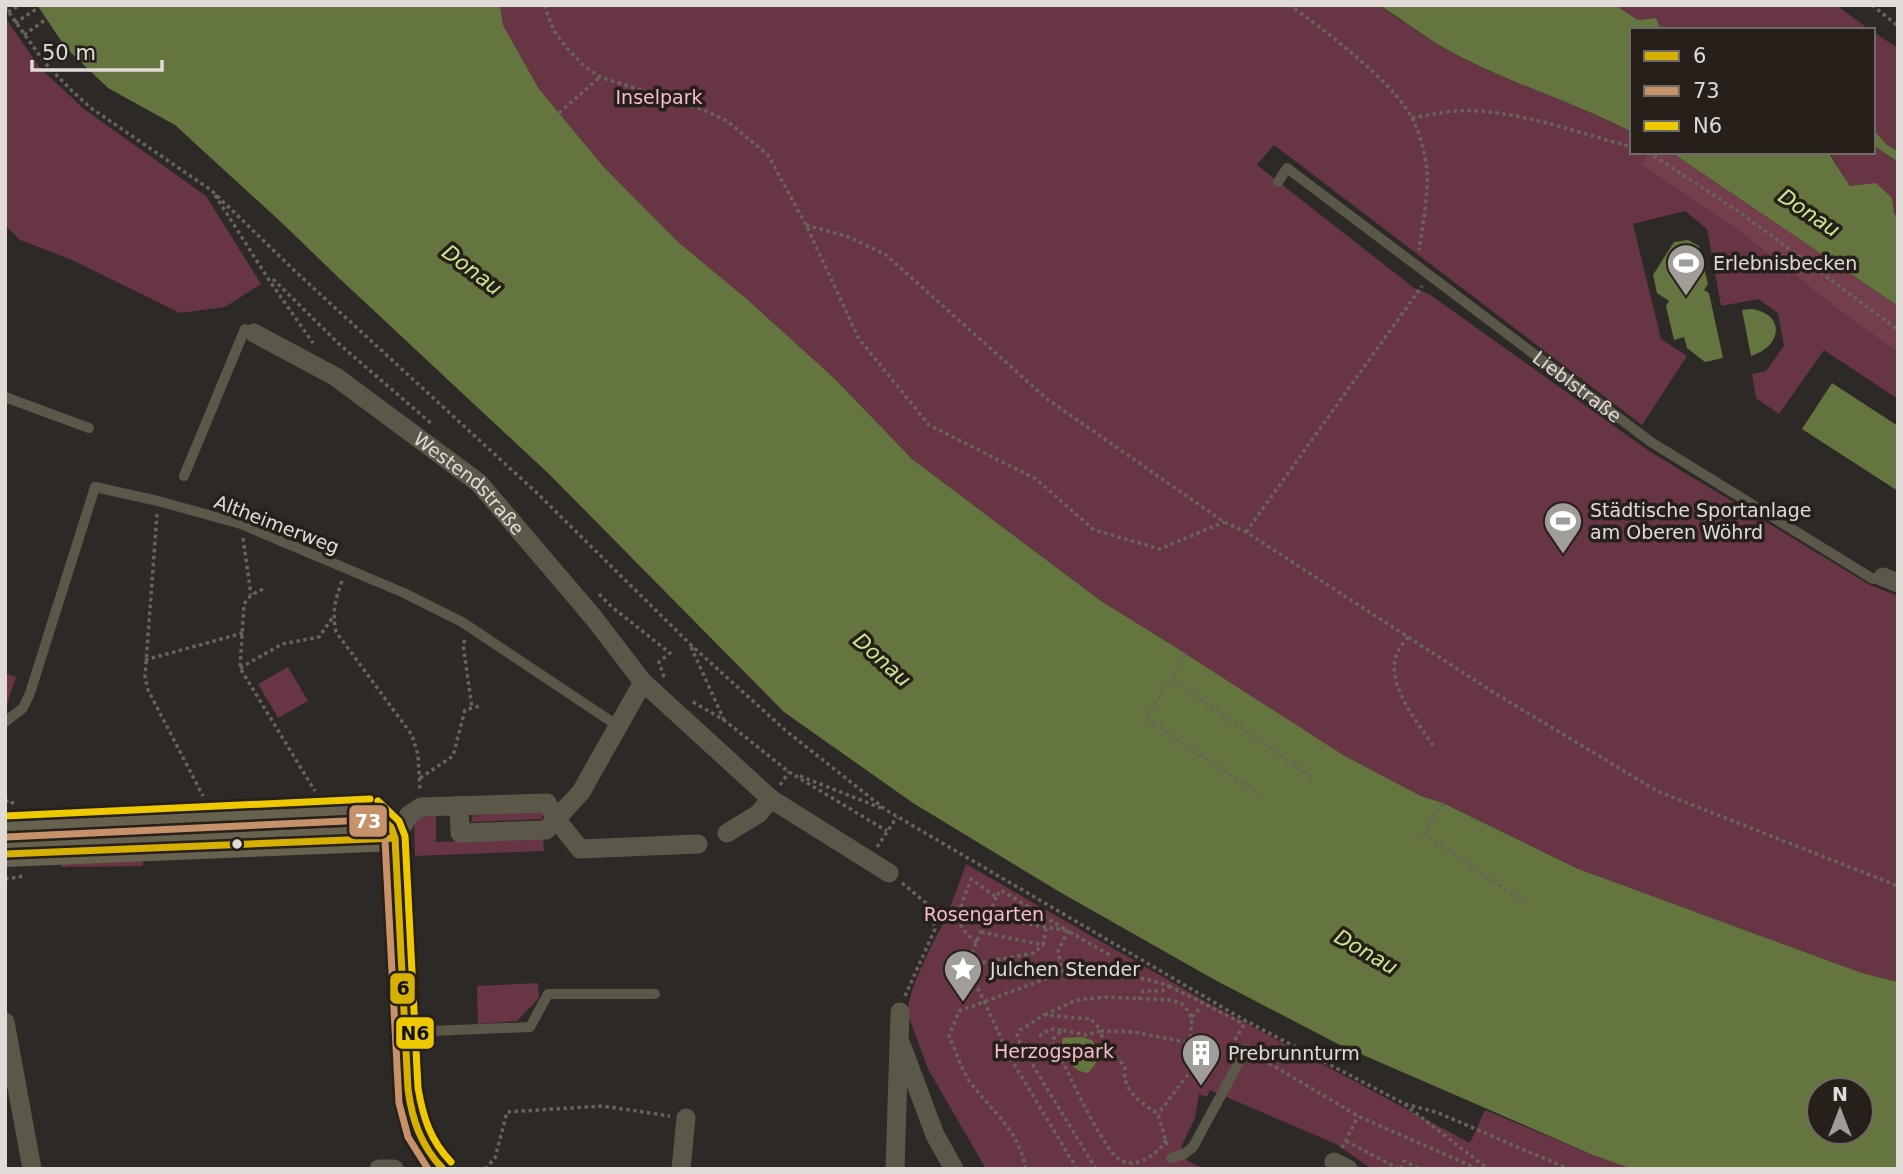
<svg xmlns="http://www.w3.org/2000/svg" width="1903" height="1174" font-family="'DejaVu Sans',sans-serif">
<rect width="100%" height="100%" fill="#2d2926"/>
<!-- green -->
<path fill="#673543" d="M500,5h879c22,15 44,31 67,44 59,33 126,52 186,83v20h16l-5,13 91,62 116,92 48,33v47l-74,-49 -45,64 -23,-16 -4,-24 14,-3 18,-25 -6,-33 -20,-14 -37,7 -14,-77 -22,-18 -52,13 28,115 26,17 -45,69 -368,-280 -17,20 157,123 15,6 220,157 221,134 28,11v386l-36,-9 -286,-105 -133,-65 -22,-7 -78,-41 -59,-33 -120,-82 -63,-39 -189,-142 -78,-81 -86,-78 -70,-58 -76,-77 -63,-76 -36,-64z
M1615,5h221l34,25h-209l-5,-12 -18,2z
M5,17l35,51 44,41 122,87 55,88 -36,23 -45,6 -108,-53 -52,-20 -15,-15z
M1873,32l25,16v103l-11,-6 -14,-16z
M1873,145l25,17v55l-48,-31 -21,-34h44z
M288,667l20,34 -30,17 -20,-34z
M5,673l11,4 -11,33z
M543,809l-1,10 -71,3 3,-9z
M436,813v29l107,-5 1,14 -129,5 -1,-38z
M353,818v8l-337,15v-2z
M142,856l1,10 -82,1v-9z
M966,864l246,141 258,138 15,-33 108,45 39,14h-260l-36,-25 -126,-54 -3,7 -8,-3 -4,24 -14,29 7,14 17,8h-219l-58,-100 -20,-54c-2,-26 28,-75 39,-101 7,-16 13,-34 19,-50z
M538,983l1,15 -22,23 -39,3 -1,-38z"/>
<!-- forest -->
<path fill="#743e4d" d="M1648,152h23l227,154v46l-48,-33 -116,-92 -92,-62z"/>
<!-- water -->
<path fill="#65753f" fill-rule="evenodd" d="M37,5h463l3,20 36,64 63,76 76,77 70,58 86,78 78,81 189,142 63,39 179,115 78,41 22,7 133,65 286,105 36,9v187h-266l-39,-14 -253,-110 -125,-65 -157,-89 -145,-88 -129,-91 -234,-237 -210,-196 -58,-56 -107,-98 -67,-37 -42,-40zM1861,1090v42h-42v-42z
M1379,5h236l23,15 18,-2 5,12h-29v102c-60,-31 -127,-50 -186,-83 -23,-13 -44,-30 -67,-44z
M1873,129l14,16 11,6v11l-25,-17z
M1671,152h157l22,34 26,-3 16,15 2,16 4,3v89z
M1688,240l11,6 9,38 -4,6 5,3 14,65 -18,4 -18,-14 -3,-11 -10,3 -8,-34 3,-5 -12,-8 -4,-18 21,-33z
M1752,309c34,5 30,38 -1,47l-9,-46z
M1832,383l66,43v65l-96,-62z
M1082,1037l10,3c10,12 7,22 -4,33 -18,-2 -25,-19 -26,-35z"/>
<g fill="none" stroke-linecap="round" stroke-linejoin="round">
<!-- path -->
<path stroke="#68645b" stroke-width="3.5" stroke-dasharray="3.5 3.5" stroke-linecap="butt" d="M544,5l10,26 13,17 17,18 16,11 104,33 23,11 41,34 38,70 53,114 70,86 107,54 58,51 66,19 64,-27
M1289,5c35,24 104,77 123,113 8,15 13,35 15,52 1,27 -4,54 -8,80
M1872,5l26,21
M5,7l40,56 26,27 20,18 120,82 85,82 242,222 153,151 94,85 101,80 360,211 157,82 85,66
M8,12l12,-7
M15,23l23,-15
M24,35l21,-15
M559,113l41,-36
M1412,118c21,-4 44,-9 65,-7 52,3 105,23 155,36
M1648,152l97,64 153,114
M215,195l54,85 44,63
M806,225l43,12 37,18 161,144 177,123 22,10 247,160 164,99 241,95
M273,279l66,65 93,80
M157,514l-12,163 3,13 55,106
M1246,532l176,-246
M243,538l8,57
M342,581c-7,19 -10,31 -6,51l76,103 6,20 2,35
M263,589l-12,6 -7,9 -4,64 75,123
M599,594l13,13 58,46 -11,9 5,15
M1408,637c-3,5 -8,9 -10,14 -15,32 20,71 36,96
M465,640l-2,4 9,64
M691,647l33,73
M1185,653l-13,26 141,99
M145,660l98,-27
M240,668l42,-24 37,-7 14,-20
M1172,679l-26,39 113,77
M693,702l31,18 65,52 98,59
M800,776l81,32
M420,778l33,-22 12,-46 15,-4
M780,785l9,-13
M5,801h7l1,5
M1443,803l-19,31 104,70
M877,847l20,-30
M5,879l19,-3
M902,883l29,24 52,14
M996,897l-8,20 80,14 42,24
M984 921a4 4 0 1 1 8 0a4 4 0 1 1-8 0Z
M984,924l-17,41 44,94 66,110
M981,932l62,13 3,-17
M977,942c-29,-20 -16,-34 -6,-63l25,18 5,-7 67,41 -10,20 4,22
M969,965l65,-12 9,-8
M1169,986l75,38
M905,996l30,-67 -4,-22
M1045,1015l31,-15 29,-3 67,3 12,5 8,13 -2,25 2,26 -34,45
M1192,1017l8,-9
M1039,1036l11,-7 12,1
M1235,1040l11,-19
M1257,1056l101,60 120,53
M1405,1104l31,8 133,57
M1166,1140c-7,13 -30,30 -46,20 -15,-9 -47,-76 -55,-94l-11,-11 -1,-16 9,-9 24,5 15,-4 3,16 15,12 6,8c-4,23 16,36 33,47l9,31
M1346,1141l53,28
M1342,1148l16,-32
M485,1169l10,-11 12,-46 95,-6 68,10
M1026,1169c-9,-42 -33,-56 -56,-87 -9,-13 -14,-31 -21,-46l10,-25 103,-38 85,6 22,7 -7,5h-19l-4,9
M1096,1169l-73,-120 -6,-13 3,-6 24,-15 47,4 10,12 33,1 56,11
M1401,1169l3,-8 16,8"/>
<!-- lane -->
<g stroke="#5c5849" stroke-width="10">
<path id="s1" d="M1278,182l9,-14 364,274 222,137 10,-2"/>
<path d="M5,397l84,31"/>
<path d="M184,476l61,-147 9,4"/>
<path d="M5,722l18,-14 7,-15 65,-206 63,14 83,23 163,69 58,29 156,104"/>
<path d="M406,1032l124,-5 18,-33h107"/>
<path d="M1171,1158l13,-4 9,-7 53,-98"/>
</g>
<!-- street -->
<g stroke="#5c5849" stroke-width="19">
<path id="s2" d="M254,333l82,44 143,106 114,134 50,65 128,117 118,74"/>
<path d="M1883,577l15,6"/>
<path d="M459,805l1,28 86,-3 35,-38 62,-110"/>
<path d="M727,833l31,-19 13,-15"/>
<path d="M395,838l14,-23 12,-8 126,-4 9,16 24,30 118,-5"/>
<path d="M5,1022l27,147"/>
<path d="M901,1044l34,91 19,34"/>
<path d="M1334,1162l14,7"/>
<path d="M379,1169h15"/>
<path d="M681,1169l5,-51"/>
<path d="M895,1169l5,-157"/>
</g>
<!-- secondary -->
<path stroke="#676150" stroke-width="26" d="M5,827l366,-18 20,18 4,11 13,251c4,32 11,57 35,80
M5,854l390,-16"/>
<!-- bus-1 casing -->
<g stroke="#261f1a" stroke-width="12">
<path id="bus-1" d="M371,809l20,18 4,11 13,251c4,31 13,57 35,80
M5,854l390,-16"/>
</g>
<!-- bus-2 casing -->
<g stroke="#261f1a" stroke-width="12">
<path id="bus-2" d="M6,837l361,-17 15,13 3,7 14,263 9,34 20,32"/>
</g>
<!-- bus-3 casing -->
<g stroke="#261f1a" stroke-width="12">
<path id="bus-3" d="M378,801l21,20 6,15 13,252c5,29 12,52 33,74
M5,816l365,-17"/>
</g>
<!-- bus-1 -->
<use href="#bus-1" stroke="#d6b003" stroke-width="7"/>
<!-- bus-2 -->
<use href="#bus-2" stroke="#c7916a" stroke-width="7"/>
<!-- bus-3 -->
<use href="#bus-3" stroke="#eec900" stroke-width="7"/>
</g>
<!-- icons -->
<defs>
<g id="stadium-pin" transform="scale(2.0125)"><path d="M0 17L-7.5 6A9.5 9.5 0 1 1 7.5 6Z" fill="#a19d99" stroke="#261f1a"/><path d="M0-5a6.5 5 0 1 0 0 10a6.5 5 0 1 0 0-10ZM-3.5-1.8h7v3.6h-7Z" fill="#fff"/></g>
<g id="sight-pin" transform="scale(2.0125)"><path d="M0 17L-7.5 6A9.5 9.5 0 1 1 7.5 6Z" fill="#a19d99" stroke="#261f1a"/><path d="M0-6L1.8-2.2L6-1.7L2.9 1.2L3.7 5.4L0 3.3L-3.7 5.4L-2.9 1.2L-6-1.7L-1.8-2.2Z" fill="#fff"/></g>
<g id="building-pin" transform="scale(2.0125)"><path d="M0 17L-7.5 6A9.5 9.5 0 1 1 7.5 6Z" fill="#a19d99" stroke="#261f1a"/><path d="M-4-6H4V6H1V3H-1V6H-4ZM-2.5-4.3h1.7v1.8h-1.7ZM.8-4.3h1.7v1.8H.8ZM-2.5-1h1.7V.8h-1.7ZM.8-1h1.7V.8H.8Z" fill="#fff"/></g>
</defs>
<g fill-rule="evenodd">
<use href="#stadium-pin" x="1686" y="263"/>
<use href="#stadium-pin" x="1563" y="521"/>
<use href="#sight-pin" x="963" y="969"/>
<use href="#building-pin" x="1201" y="1053"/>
</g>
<!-- markers -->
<circle fill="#e0dbd7" stroke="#261f1a" stroke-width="2.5" cx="237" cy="844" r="6"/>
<g text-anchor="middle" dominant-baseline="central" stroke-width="7" stroke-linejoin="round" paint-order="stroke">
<!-- park labels -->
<g font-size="19" fill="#f8bdcb" stroke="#261f1a">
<text x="659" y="97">Inselpark</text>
<text x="984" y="914">Rosengarten</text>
<text x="1054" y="1051">Herzogspark</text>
</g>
<!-- poi labels -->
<g font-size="19" fill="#e0dbd7" stroke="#261f1a" text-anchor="start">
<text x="1713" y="263">Erlebnisbecken</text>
<text x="1590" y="510">Städtische Sportanlage<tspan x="1590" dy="22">am Oberen Wöhrd</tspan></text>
<text x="990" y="969">Julchen Stender</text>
<text x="1228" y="1053">Prebrunnturm</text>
</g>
<!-- street labels -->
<g font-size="19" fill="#e0dbd7" stroke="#261f1a">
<text stroke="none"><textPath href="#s1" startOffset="380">Lieblstraße</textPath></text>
<text stroke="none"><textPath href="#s2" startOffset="264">Westendstraße</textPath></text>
<text transform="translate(277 524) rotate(21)">Altheimerweg</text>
</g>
<!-- water labels -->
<g font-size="21" font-style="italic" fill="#cce890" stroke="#261f1a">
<text transform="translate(1809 213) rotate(34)">Donau</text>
<text transform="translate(472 270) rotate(37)">Donau</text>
<text transform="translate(882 660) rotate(42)">Donau</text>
<text transform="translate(1366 952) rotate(30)">Donau</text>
</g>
</g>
<g stroke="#261f1a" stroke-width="2.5">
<rect x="348" y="804" width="40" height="34" rx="7" fill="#c7916a"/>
<rect x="389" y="972" width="27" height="33" rx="7" fill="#d6b003"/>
<rect x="395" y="1016" width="40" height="34" rx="7" fill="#eec900"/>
</g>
<g font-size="19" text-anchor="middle" font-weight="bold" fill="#fff">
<text x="368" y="828">73</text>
</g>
<g font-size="19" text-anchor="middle" font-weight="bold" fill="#111">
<text x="403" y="995">6</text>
<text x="415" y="1040">N6</text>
</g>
<!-- border -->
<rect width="1903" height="1174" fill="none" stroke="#e0dbd7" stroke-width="14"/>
<!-- legend -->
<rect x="1630" y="28" width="245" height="126" fill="#261f1a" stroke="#706a66" stroke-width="2"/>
<rect x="1644" y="51" width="35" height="10" fill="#d6b003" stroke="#706a66" stroke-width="2"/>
<text x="1693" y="63" font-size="21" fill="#e0dbd7">6</text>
<rect x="1644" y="86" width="35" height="10" fill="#c7916a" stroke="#706a66" stroke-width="2"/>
<text x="1693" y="98" font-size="21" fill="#e0dbd7">73</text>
<rect x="1644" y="121" width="35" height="10" fill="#eec900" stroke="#706a66" stroke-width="2"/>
<text x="1693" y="133" font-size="21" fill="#e0dbd7">N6</text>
<!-- north arrow -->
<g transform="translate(1840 1111)"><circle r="33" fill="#261f1a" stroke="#706a66" stroke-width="2"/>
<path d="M0-5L12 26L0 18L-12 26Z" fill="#a19d99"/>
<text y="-10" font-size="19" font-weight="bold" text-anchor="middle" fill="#e0dbd7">N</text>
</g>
<!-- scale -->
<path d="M32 60v10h130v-10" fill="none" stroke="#e0dbd7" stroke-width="3.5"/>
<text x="42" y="60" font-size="21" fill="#e0dbd7" stroke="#261f1a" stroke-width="5" paint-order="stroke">50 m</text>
</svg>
